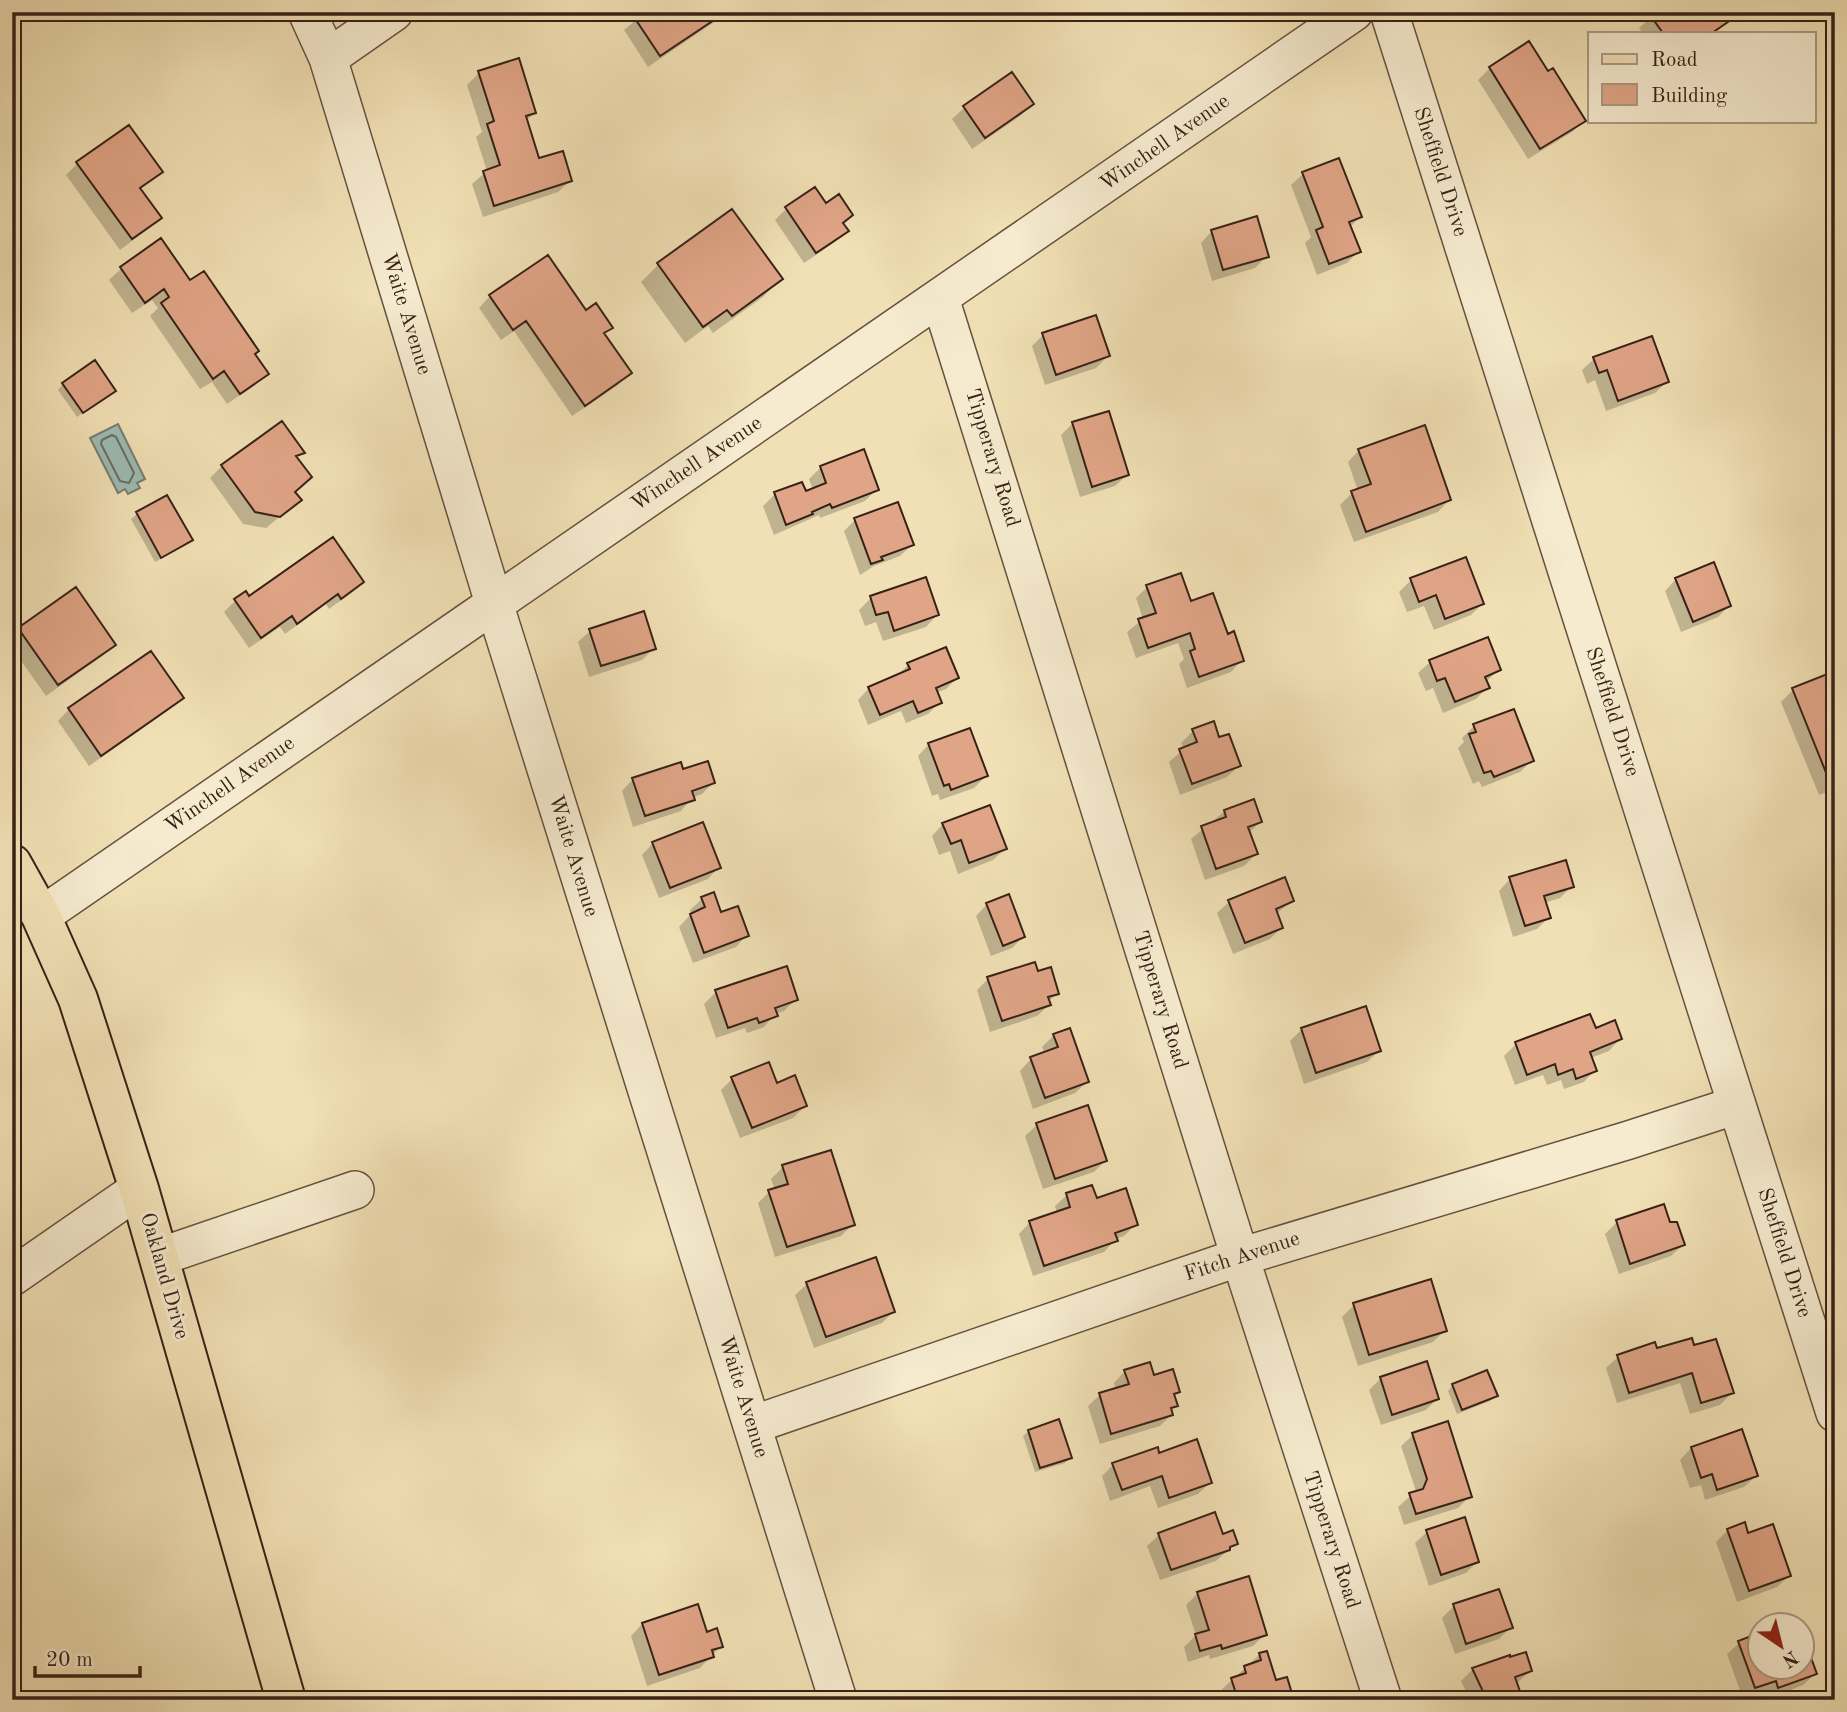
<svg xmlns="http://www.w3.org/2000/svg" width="1847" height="1712" font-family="'Old Standard TT',serif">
<rect width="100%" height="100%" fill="#f1e0b5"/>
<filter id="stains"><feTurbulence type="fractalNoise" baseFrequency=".00286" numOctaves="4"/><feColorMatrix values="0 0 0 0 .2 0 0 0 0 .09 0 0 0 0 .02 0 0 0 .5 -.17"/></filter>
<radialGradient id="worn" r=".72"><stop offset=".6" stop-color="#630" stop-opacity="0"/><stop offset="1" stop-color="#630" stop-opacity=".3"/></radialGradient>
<!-- water -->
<path fill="#9cbcb4" stroke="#747e75" stroke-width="2" d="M118,424l27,55 -8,4 3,5 -12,6 -3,-5 -7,4 -28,-55z"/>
<!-- shadow -->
<path fill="#0003" d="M50,12h22l-16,10z
M645,12h84l-81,55 -24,-37z
M1657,12l78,3 -21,18h-71l-4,-5z
M1490,68l57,5 36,48 -11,11 -44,27 -50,-79z
M479,73l55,40 -8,8 12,39 32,21 -12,11 -75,25 -11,-33 15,-13 -11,-34 6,-5 -15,-47z
M1012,75l20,29 -12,12 -48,33 -20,-30 12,-11z
M128,127l33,45 -22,18 20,28 -11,11 -28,21 -54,-75 11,-11z
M1303,174l57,43 -10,10 9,24 -12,12 -30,12 -12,-32 6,-6 -20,-52z
M826,205l25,10 -9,9 4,7 -11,11 -31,21 -29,-43 11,-11z
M1212,231l55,25 -12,12 -43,13 -11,-38z
M161,241l28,42 64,72 14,19 -12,11 -28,19 -15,-22 -12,7 -50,-73 8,-8 -6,-8 -20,13 -23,-33 12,-11z
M658,265l122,14 -17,18 -50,36 -5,-7 -23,17 -44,-61z
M490,296l95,17 25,15 -7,7 26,38 -11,12 -46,31 -58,-85 -13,9 -22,-32z
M1043,335l65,21 -12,12 -51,17 -13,-39z
M1594,359l73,23 -12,11 -49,18 -11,-31 -8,4 -5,-14z
M63,384l45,12 -31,21 -19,-27z
M1108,413l19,62 -12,11 -35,11 -19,-62 11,-11z
M1359,450l90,50 -11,12 -84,30 -14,-37 12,-12 6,-2 -10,-29z
M302,452l-6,7 -2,34 6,7 -34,28 -23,-4 -33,-46 12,-12z
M821,467l56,22 -12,12 -45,17 -1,-3 -45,20 -11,-29 12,-12 26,-10 4,9 8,-3 -4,-11z
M167,497l24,43 -6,5 -30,17 -24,-43 6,-5z
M855,520l57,25 -12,11 -26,10 -14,9 -16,-44z
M1465,559l17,45 -11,11 -37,15 -10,-24 -17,6 -8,-20 12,-12z
M1676,579l53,27 -11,11 -37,15 -16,-41z
M362,582l-11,11 -22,16 -3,-5 -41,30 -5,-7 -31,21 -25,-36 11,-11z
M1147,587l43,16 37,33 15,24 -11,12 -44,16 -8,-24 5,-5 -6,-16 -42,15 -9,-26 16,-13 -7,-21z
M75,590l39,55 -12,11 -56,40 -34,-48v-12z
M871,598l66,17 -11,12 -43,14 -7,-19 -11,4 -6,-16z
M590,631l64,17 -12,12 -53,17 -11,-35z
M1430,662l69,7 -13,13 2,5 -12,12 -33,14 -10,-25 -7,3 -8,-18z
M908,665l49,13 -11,11 -10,4 4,9 -12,12 -22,9 -5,-12 -33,14 -10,-25 11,-12 27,-11z
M1835,672v117l-16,6 -38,-93 12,-12z
M181,698l-11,11 -81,57 -31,-45 11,-12z
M1474,726l58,34 -12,12 -38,15 -3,-6 -6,3 -15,-36 6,-6 -2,-4z
M1193,731l25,8 21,27 -12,11 -47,18 -11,-33 15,-13 -3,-6z
M929,744l57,32 -12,12 -34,12 -2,-6 -6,2 -14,-40z
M682,772l31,11 -11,11 -10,4 -11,13 -48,16 -11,-36 11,-12z
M1225,811l35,11 -11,11 7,21 -12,12 -39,14 -14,-41z
M943,824l62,25 -12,11 -35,14 -8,-23 -11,4 -7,-19z
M653,843l66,24 -11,12 -49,19 -17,-43z
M1284,879l8,22 -16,13 5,14 -11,11 -37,15 -16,-41 12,-11z
M1510,879l62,7 -12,12 -16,5 5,14 -12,12 -24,8 -14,-46z
M713,894l7,20 27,21 -11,12 -43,16 -14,-36 12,-13 -1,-4 12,-11z
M987,904l36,33 -11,11 -21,8 -15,-40z
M1037,973l20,20 -9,9 1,3 -12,11 -47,16 -13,-42 11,-11z
M716,992l80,7 -12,12 -9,3 -11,13 -17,6 -2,-5 -29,10 -12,-34z
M1302,1029l77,22 -12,11 -63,22 -14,-43z
M1595,1030l25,9 -11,12 -18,7 4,12 -11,12 -20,7 -3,-9 -14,5 -4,-10 -28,10 -11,-29 12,-12z
M1054,1035l33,47 -12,11 -42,16 -13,-38 11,-12 14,-5 -3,-7z
M732,1079l44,6 29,21 -12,12 -53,20 -19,-48z
M1037,1125l68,36 -11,11 -51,17 -18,-53z
M783,1167l70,57 -12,12 -66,21 -17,-54 11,-11 6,-2 -4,-11z
M1067,1195l29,5 40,24 -12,12 -8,3 -12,13 -71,24 -14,-42 11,-12 27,-9 -2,-7z
M1617,1222l66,23 -12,11 -52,18 -14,-40z
M807,1284l86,28 -11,11 -68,25 -19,-53z
M1354,1305l91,25 -12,12 -75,24 -16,-49z
M1693,1347l39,46 -12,12 -30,9 -10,-31 -63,20 -11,-35 12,-11z
M1125,1371l28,6 25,15 -5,5 3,9 -6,5 1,4 -11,11 -60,18 -12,-38 12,-11 16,-5 -2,-7z
M1381,1378l56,21 -11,11 -45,15 -12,-35z
M1453,1385l43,11 -6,5 -33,13 -9,-23z
M1029,1431l41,26 -5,6 -30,9 -12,-36z
M1413,1435l57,61 -12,12 -54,17 -6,-18 18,-16 -15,-45z
M1691,1448l65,28 -12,11 -39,13 -4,-15 -11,3 -10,-28z
M1158,1455l52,28 -12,11 -40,14 -8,-22 -40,15 -8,-25 11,-11z
M1728,1530l19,5 42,41 -12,11 -40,15 -21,-60z
M1427,1532l50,30 -11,11 -37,13 -14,-43z
M1159,1535l77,8 -20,18 -56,19 -13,-34z
M1198,1593l67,41 -12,12 -43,13 -1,-4 -21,7 -4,-15 12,-12 -10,-30z
M1454,1606l57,21 -12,12 -44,15 -13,-36z
M642,1624l64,10 15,12 -21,22 -53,18 -16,-50z
M1759,1635v31l56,8 -12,11 -36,14 -3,-7 -21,7 -16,-45 12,-11z
M1259,1655l16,27 17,18h-69l-3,-9z
M1473,1669l57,2 -14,13 5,16h-51l-9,-19z"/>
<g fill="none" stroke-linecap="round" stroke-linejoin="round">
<!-- shore -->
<path stroke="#6a6e66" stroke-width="2" d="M112,435l4,2 18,36 -5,10 -9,-2 -19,-37 1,-4z"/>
</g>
<!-- building -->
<path fill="#e0a587" stroke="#372117" stroke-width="2" d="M642,12h84l-66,44 -26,-39z
M1654,12h82l2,3 -26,18h-49l-13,-18z
M1529,41l19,30 5,-3 33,53 -46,28 -51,-82z
M519,58l17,55 -10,3 13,42 24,-7 9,30 -78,25 -11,-35 17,-6 -13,-41 7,-3 -16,-50z
M1012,72l22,32 -49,34 -22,-32z
M129,125l34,47 -23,16 22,30 -30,21 -56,-77z
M1339,158l23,59 -13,5 12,30 -32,12 -13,-34 7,-3 -21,-55z
M815,187l11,16 13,-9 14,21 -10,8 6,8 -33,22 -31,-46z
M732,209l51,70 -51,37 -5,-6 -24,17 -46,-64z
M1257,216l12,41 -46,13 -12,-40z
M161,238l29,42 14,-9 55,80 -4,3 14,20 -29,20 -16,-23 -11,8 -52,-76 8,-6 -5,-8 -19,14 -25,-36z
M548,255l38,55 10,-7 17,25 -9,5 28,40 -47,33 -59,-85 -13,9 -24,-35z
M1096,315l14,41 -54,19 -14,-42z
M1652,336l17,46 -51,19 -11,-31 -8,3 -6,-16z
M95,360l21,31 -33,22 -21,-30z
M1109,411l20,64 -37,12 -20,-65z
M282,421l23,32 -9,3 16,21 -17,15 7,8 -22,17 -25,-5 -34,-47z
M1425,425l26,75 -85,32 -15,-41 20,-7 -13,-35z
M864,449l15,41 -47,18 -2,-4 -18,8 1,2 -27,11 -12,-33 28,-10 4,9 20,-8 -6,-17z
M167,495l26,45 -32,18 -25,-46z
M898,502l16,43 -33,12 2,3 -12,4 -17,-46z
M333,537l31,45 -23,17 -3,-5 -41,30 -5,-8 -31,22 -27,-39 12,-8 3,5z
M1466,557l18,47 -39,15 -9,-24 -17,7 -9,-24z
M1714,562l17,44 -38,16 -18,-44z
M1181,573l10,28 22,-8 15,41 6,-3 10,30 -45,16 -9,-26 5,-2 -5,-16 -42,15 -10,-29 18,-6 -10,-28z
M926,577l13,38 -45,16 -6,-19 -12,3 -6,-19z
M76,587l40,58 -58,40 -40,-57z
M644,611l12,38 -55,17 -12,-37z
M1488,637l13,33 -16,7 5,11 -35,14 -10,-24 -8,3 -8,-21z
M946,647l13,31 -23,10 6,15 -24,10 -5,-12 -33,14 -12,-28 42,-18 -3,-6z
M151,651l33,47 -83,58 -33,-48z
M1835,671v112l-4,2 -39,-97z
M1514,709l20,52 -40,16 -3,-6 -7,2 -15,-39 7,-2 -3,-8z
M1214,721l5,16 10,-3 12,32 -49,18 -13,-35 18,-7 -5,-13z
M970,728l18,48 -37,14 -2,-6 -5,2 -16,-43z
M708,761l7,22 -23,8 3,9 -50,16 -13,-38 49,-16 2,7z
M1254,799l8,23 -14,5 10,27 -42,15 -15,-43 25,-9 -2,-7z
M990,805l17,44 -38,14 -8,-23 -10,4 -9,-21z
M703,822l18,46 -51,20 -18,-46z
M1566,860l8,27 -30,9 7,22 -26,8 -16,-49z
M1285,877l9,24 -18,8 7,19 -38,15 -17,-43z
M714,892l7,20 17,-6 11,30 -45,17 -14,-39 15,-7 -4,-10z
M1009,894l16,43 -22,9 -17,-43z
M1035,962l3,9 13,-4 8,27 -11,3 3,8 -49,16 -15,-44z
M787,966l11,34 -23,8 3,8 -19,7 -2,-5 -29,10 -13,-38z
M1366,1006l15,45 -65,22 -15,-45z
M1590,1014l6,14 19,-8 7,19 -32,13 7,19 -21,8 -3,-10 -15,6 -3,-11 -28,11 -12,-33z
M1070,1028l19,54 -44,16 -15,-41 28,-10 -5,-13z
M769,1062l8,21 18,-8 12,31 -55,22 -21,-51z
M1088,1105l19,56 -52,18 -19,-56z
M831,1150l24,75 -68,22 -19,-57 20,-6 -6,-19z
M1092,1185l5,13 29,-10 12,37 -23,8 3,8 -74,25 -15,-45 41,-14 -4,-14z
M1664,1204l6,18h7l8,23 -55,19 -14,-44z
M876,1257l19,55 -69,25 -20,-55z
M1431,1279l16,52 -78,24 -16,-52z
M1692,1338l2,7 22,-6 18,54 -33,10 -9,-30 -63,20 -12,-38 38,-13 2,6z
M1427,1361l12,38 -47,16 -12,-38z
M1150,1362l4,13 19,-6 7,23 -6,2 4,12 -7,2 2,7 -62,19 -12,-41 30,-9 -5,-14z
M1487,1370l11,26 -36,14 -10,-26z
M1059,1419l13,39 -32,10 -12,-38z
M1448,1421l24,76 -56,17 -7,-21 14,-4 4,-10 -15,-46z
M1742,1429l16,47 -41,14 -5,-16 -11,4 -10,-31z
M1197,1439l15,44 -43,15 -7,-22 -40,14 -10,-27 46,-16 1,6z
M1215,1512l8,22 10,-4 5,14 -8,3v3l-59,20 -13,-37z
M1465,1517l14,45 -38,13 -15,-45z
M1745,1522l3,11 25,-9 18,52 -42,15 -22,-62z
M1249,1576l18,59 -45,14 -1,-4 -21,6 -5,-17 14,-4 -12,-38z
M1499,1589l14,39 -47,16 -13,-40z
M698,1604l9,28 10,-4 6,19 -11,3 2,7 -55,18 -17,-52z
M1801,1631l16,43 -39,14 -2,-7 -21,7 -17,-47 21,-8v33h42z
M1267,1651l9,29 11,-3 7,23h-56l-7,-22 15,-5 -2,-7 17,-6 -2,-7z
M1526,1652l6,19 -17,6 8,23h-42l5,-2 -14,-30 38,-13v2z"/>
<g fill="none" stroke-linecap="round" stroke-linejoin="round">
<!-- minor casing -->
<g stroke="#66513e" stroke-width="40">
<path id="minor" d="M307,12l21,46 166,545 344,1097
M1389,12l446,1401
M328,58l66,-46
M940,298l300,959 143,443
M41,916l1313,-904
M159,1257l196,-67
M12,1277l127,-88
M752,1425l488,-168 389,-117 108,-35"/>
</g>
<!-- major casing -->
<g stroke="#372117" stroke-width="42">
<path id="major" d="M12,864l29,52 37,83 61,190 147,511"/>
</g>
<!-- minor -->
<use href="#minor" stroke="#f6ebcf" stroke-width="37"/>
<!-- major -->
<use href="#major" stroke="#f1e0b5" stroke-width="38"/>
</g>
<g text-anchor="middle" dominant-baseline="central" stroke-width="6" stroke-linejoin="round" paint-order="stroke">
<!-- street labels -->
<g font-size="21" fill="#372117" stroke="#f6ebcf">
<text transform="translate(1165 143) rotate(-35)">Winchell Avenue</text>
<text transform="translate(1440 172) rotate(72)">Sheffield Drive</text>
<text transform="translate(406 314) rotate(73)">Waite Avenue</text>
<text transform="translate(992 458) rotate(73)">Tipperary Road</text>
<text transform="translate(697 464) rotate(-34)">Winchell Avenue</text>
<text transform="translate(1612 712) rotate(72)">Sheffield Drive</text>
<text transform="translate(230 785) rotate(-35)">Winchell Avenue</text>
<text transform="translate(573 856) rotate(73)">Waite Avenue</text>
<text transform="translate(1160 1000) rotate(73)">Tipperary Road</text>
<text transform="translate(1784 1253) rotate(72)">Sheffield Drive</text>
<text transform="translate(1242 1257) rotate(-18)">Fitch Avenue</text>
<text transform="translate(164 1276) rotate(74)">Oakland Drive</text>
<text transform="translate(743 1397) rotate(73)">Waite Avenue</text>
<text transform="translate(1331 1540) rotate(72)">Tipperary Road</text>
</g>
</g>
<!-- margin -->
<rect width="1847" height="1712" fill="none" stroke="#f1e0b5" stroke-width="42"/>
<rect x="14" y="14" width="1819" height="1684" fill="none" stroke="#372117" stroke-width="3.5"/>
<rect x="21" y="21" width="1805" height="1670" fill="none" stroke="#372117" stroke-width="2"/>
<!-- legend -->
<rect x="1588" y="32" width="228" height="91" fill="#f6ebcf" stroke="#aa9a85" stroke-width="2"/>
<rect x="1602" y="54" width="35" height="10" fill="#f1e0b5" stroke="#aa9a85" stroke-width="2"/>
<text x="1651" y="66" font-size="21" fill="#372117">Road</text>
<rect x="1602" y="84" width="35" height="21" fill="#e0a587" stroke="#aa9a85" stroke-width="2"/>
<text x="1651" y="102" font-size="21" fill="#372117">Building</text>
<!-- north arrow -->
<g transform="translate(1781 1646) rotate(145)"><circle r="33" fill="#f6ebcf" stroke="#aa9a85" stroke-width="2"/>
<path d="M0-5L12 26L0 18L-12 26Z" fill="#8f2418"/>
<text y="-10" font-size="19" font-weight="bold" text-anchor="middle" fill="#372117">N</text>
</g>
<!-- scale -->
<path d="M35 1666v10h105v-10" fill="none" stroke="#372117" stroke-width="3.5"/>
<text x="46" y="1666" font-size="21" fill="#372117" stroke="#f6ebcf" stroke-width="5" paint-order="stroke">20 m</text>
<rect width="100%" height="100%" filter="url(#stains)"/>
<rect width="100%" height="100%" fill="url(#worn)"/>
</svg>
